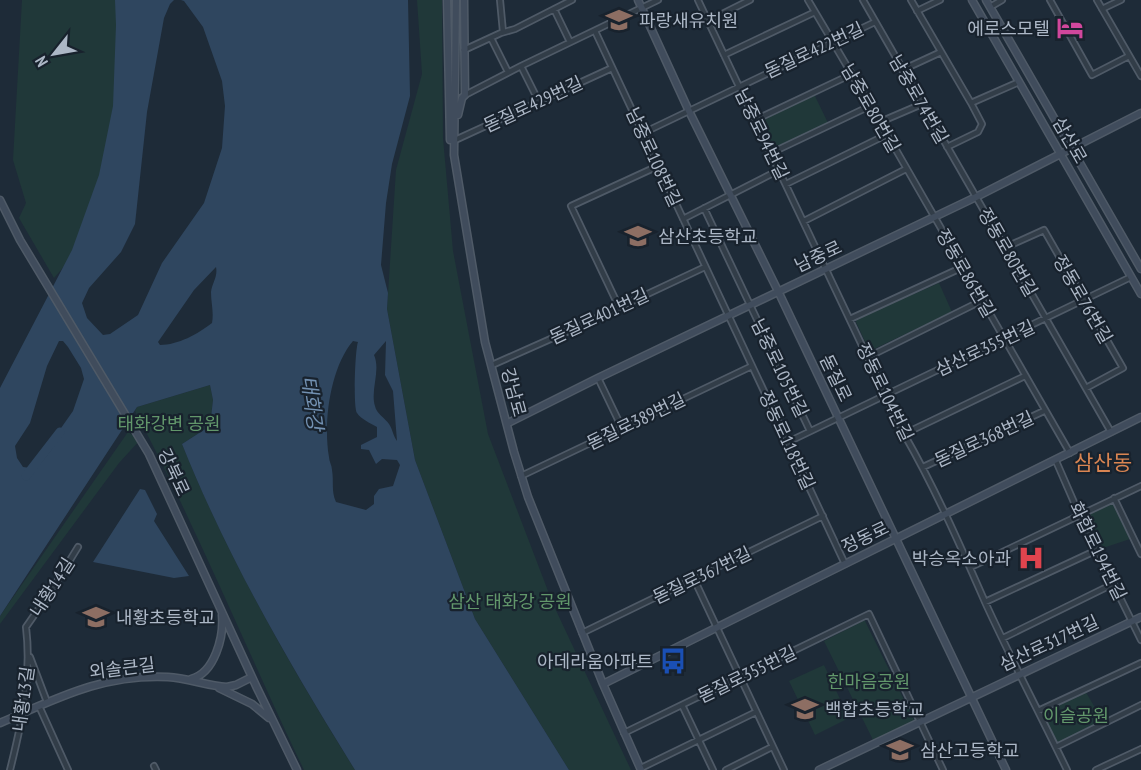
<svg xmlns="http://www.w3.org/2000/svg" width="1141" height="770" font-family="'PT Sans Narrow','Noto Sans KR',sans-serif">
<rect width="100%" height="100%" fill="#1e2b38"/>
<!-- green -->
<path fill="#203839" d="M22,0h97l3,75 -17,92 -30,87 -21,24 -35,-60 7,-15 -13,-43z
M417,0h25l1,138 10,113 35,183 65,170 78,166h-62l-94,-151 -60,-159 -28,-151 9,-139 26,-96z
M814,94l14,29 -54,26 -14,-29z
M939,283l13,29 -74,35 -6,3 -4,-2 -12,-26 1,-3z
M210,385l3,15 -3,26 -28,18c46,114 108,222 173,326h-51c-57,-119 -107,-242 -169,-359l2,-4z
M128,432l12,8 -21,23 -119,161v-8z
M1114,498l19,40 -36,12 -17,-34z
M863,621h2l50,101 -41,20 -50,-101z
M824,665l25,53 -34,17 -26,-54z
M1084,689l20,34 -48,24 -18,-36z"/>
<!-- water -->
<path fill="#2f465f" fill-rule="evenodd" d="M115,0h59l-4,4 -6,14 -17,94 -12,112 -14,28 -32,36 -7,15 5,15 16,17 7,-1 28,-19 24,-52 42,-60 18,-55 3,-42 -3,-25 -19,-54 -19,-26 -3,-1h227l2,96 -18,68 -6,39 -5,62 7,28 -1,16 28,151 60,159 94,151h-214c-65,-105 -127,-211 -173,-326l28,-18 3,-26 -3,-15 -73,22 -137,209v-228l72,-138 27,-75 14,-69 3,-81zM216,267c2,10 -4,16 -5,25 0,11 3,20 1,31 -14,11 -34,22 -52,22l-2,-3 36,-52zM59,341h4l5,6 13,21 3,11 -11,32 -19,27 -2,11 -11,14 -11,5 -7,-1 -6,-9 -2,-12 15,-23 17,-57zM353,341l5,1c-3,8 -5,66 -1,71 4,6 13,10 20,14v10l-16,8v4l8,1 7,14 6,-5 15,1 3,5 -7,21 -14,3 -5,7v8l-8,6 -30,-8c-5,-11 -2,-20 -4,-32 0,-4 -3,-9 -3,-13 -6,-34 1,-89 24,-116zM386,341l-1,34 8,16 4,50c-4,-5 -4,-11 -8,-17 -4,-6 -13,-11 -14,-18 -5,-16 6,-35 -1,-51z
M140,489l5,1 12,24 -3,7 35,55 -15,2 -81,-16z"/>
<g fill="none" stroke-linecap="round" stroke-linejoin="round">
<!-- river -->
<path stroke="#2f465f" stroke-width="9" d="M26,476l34,-44"/>
<!-- street casing -->
<g stroke="#4f5a67" stroke-width="8">
<path id="street" d="M698,0l206,434c31,54 56,111 81,168 26,57 55,112 82,168
M808,0l72,122 190,331
M863,0l248,432
M911,0l60,103 48,-21
M1050,0l42,75 37,-19
M1097,0l44,76
M990,7l12,-7
M554,9l16,33
M1102,9l19,-9
M917,11l23,-11
M708,21l42,-21
M595,31l250,533
M501,33l14,-4 57,-29
M491,38l17,34
M464,50l39,-18 -3,-32
M724,55l91,-43
M902,70l39,-18
M465,95l56,-29
M539,102l-18,-36 137,-66
M755,120l97,-46
M880,122l42,-18
M643,133l232,-111
M453,141l159,-73
M947,147l31,-15 4,-8 -11,-21
M771,153l99,-47
M786,184l100,-49
M704,208l106,223
M683,219l96,-49
M804,221l102,-52
M1004,248l40,-18 79,138 -37,20
M619,307l-48,-101 87,-40
M850,319l113,-52
M868,357l115,-57
M492,365l81,-36 132,-62
M598,378l24,50
M904,434l121,-58
M788,442l343,-165
M1056,461l24,55 61,124
M923,467l121,-56
M521,476l231,-110
M1114,498l27,56
M971,567l170,-81
M694,579l90,191
M985,602l112,-52
M582,633l241,-117
M1003,638l110,-54
M30,657l17,45
M682,705l31,65
M39,706l29,64
M1038,711l103,-48
M624,733l245,-119 74,156
M1056,747l85,-42
M154,766l2,4
M641,768l115,-56
M10,770c12,-48 22,-93 16,-143l25,-36 27,-44
M726,770l46,-23
M1096,770l45,-21"/>
</g>
<!-- secondary casing -->
<g stroke="#4f5a67" stroke-width="9">
<path id="secondary" d="M447,0l3,140
M456,0l-2,155 31,187 29,110 14,45 75,187 38,86
M638,0l50,109 90,182 228,479
M972,0l169,294
M986,0l155,269
M458,115l4,-17 3,-3 -1,-95
M0,200l20,40 129,214 108,234 40,82
M508,423l90,-45 378,-181 165,-84
M191,679c24,-6 33,-43 31,-64
M603,684l538,-267
M219,688l33,16 17,14
M0,723c58,-25 102,-49 168,-46 20,1 39,9 59,10l9,-2 16,-8
M819,770l322,-153"/>
</g>
<!-- street -->
<use href="#street" stroke="#323d48" stroke-width="4.5"/>
<!-- secondary -->
<use href="#secondary" stroke="#404c5c" stroke-width="6"/>
</g>
<!-- icons -->
<defs>
<g id="school-bare" transform="scale(2.07)"><path d="M0-5L7-2L0 1L-7-2ZM-4 1L0 2.5L4 1V4Q0 6-4 4Z" fill="#8d6e63" stroke="#18222d" stroke-width="2.5" paint-order="stroke"/></g>
<g id="hotel-bare" transform="scale(2.07)"><path d="M-6-4.5h1.5V1H6V5H4.5V3h-9V5H-6ZM-4 0a1.8 1.8 0 1 1 3.6 0ZM.5 0V-2.5h3Q6-2.5 6 0Z" fill="#d1479c" stroke="#18222d" stroke-width="2.5" paint-order="stroke"/></g>
<g id="hospital-bare" transform="scale(2.07)"><path d="M-5-5h3v3.5h4V-5h3V5h-3V1.5h-4V5h-3Z" fill="#e0444e" stroke="#18222d" stroke-width="2.5" paint-order="stroke"/></g>
<g id="bus-bare" transform="scale(2.07)"><path d="M-5-6H5V4H4V6H2V4H-2V6H-4V4H-5ZM-3.5-4V0h7V-4ZM-3.5 1.2v1.5H-2V1.2ZM2 1.2v1.5H3.5V1.2Z" fill="#1a4fb4" stroke="#18222d" stroke-width="2.5" paint-order="stroke"/></g>
</defs>
<g fill-rule="evenodd">
<use href="#school-bare" x="619" y="20"/>
<use href="#hotel-bare" x="1070" y="28"/>
<use href="#school-bare" x="638" y="236"/>
<use href="#hospital-bare" x="1031" y="558"/>
<use href="#school-bare" x="96" y="617"/>
<use href="#bus-bare" x="673" y="661"/>
<use href="#school-bare" x="805" y="709"/>
<use href="#school-bare" x="900" y="750"/>
</g>
<g text-anchor="middle" dominant-baseline="central" stroke-width="4.5" stroke-linejoin="round" paint-order="stroke">
<!-- poi labels -->
<g font-size="18" fill="#acb7c6" stroke="#18222d" text-anchor="start">
<text x="639" y="20">파랑새유치원</text>
<text x="1050" y="28" text-anchor="end">에로스모텔</text>
<text x="658" y="236">삼산초등학교</text>
<text x="1011" y="558" text-anchor="end">박승옥소아과</text>
<text x="116" y="617">내황초등학교</text>
<text x="653" y="661" text-anchor="end">아데라움아파트</text>
<text x="825" y="709">백합초등학교</text>
<text x="920" y="750">삼산고등학교</text>
</g>
<!-- street labels -->
<g font-size="18" fill="#acb7c6" stroke="#18222d">
<text transform="translate(814 50) rotate(-25)">돋질로422번길</text>
<text transform="translate(919 99) rotate(60)">남중로74번길</text>
<text transform="translate(533 104) rotate(-25)">돋질로429번길</text>
<text transform="translate(871 108) rotate(60)">남중로80번길</text>
<text transform="translate(762 134) rotate(64)">남중로94번길</text>
<text transform="translate(1070 140) rotate(60)">삼산로</text>
<text transform="translate(654 157) rotate(65)">남중로108번길</text>
<text transform="translate(1008 252) rotate(60)">정동로80번길</text>
<text transform="translate(818 256) rotate(-25)">남중로</text>
<text transform="translate(966 273) rotate(60)">정동로86번길</text>
<text transform="translate(1083 299) rotate(60)">정동로76번길</text>
<text transform="translate(599 316) rotate(-25)">돋질로401번길</text>
<text transform="translate(985 348) rotate(-25)">삼산로355번길</text>
<text transform="translate(780 368) rotate(64)">남중로105번길</text>
<text transform="translate(836 378) rotate(64)">돋질로</text>
<text transform="translate(514 392) rotate(75)">강남로</text>
<text transform="translate(885 392) rotate(64)">정동로104번길</text>
<text transform="translate(636 421) rotate(-26)">돋질로389번길</text>
<text transform="translate(984 439) rotate(-25)">돋질로368번길</text>
<text transform="translate(787 440) rotate(65)">정동로118번길</text>
<text transform="translate(174 472) rotate(65)">강북로</text>
<text transform="translate(865 537) rotate(-26)">정동로</text>
<text transform="translate(1098 551) rotate(64)">화합로194번길</text>
<text transform="translate(702 575) rotate(-26)">돋질로367번길</text>
<text transform="translate(52 587) rotate(-57)">내황14길</text>
<text transform="translate(1049 643) rotate(-25)">삼산로317번길</text>
<text transform="translate(122 668) rotate(-7)">외솔큰길</text>
<text transform="translate(747 674) rotate(-26)">돋질로355번길</text>
<text transform="translate(23 699) rotate(-82)">내황13길</text>
</g>
<!-- park labels -->
<g font-size="18" fill="#62976b" stroke="#18222d">
<text x="169" y="423">태화강변 공원</text>
<text x="510" y="601">삼산 태화강 공원</text>
<text x="869" y="681">한마음공원</text>
<text x="1076" y="715">이슬공원</text>
</g>
<!-- water labels -->
<g font-size="20" font-style="italic" fill="#7290b1" stroke="#18222d">
<text transform="translate(312 403) rotate(82)">태화강</text>
</g>
<!-- quarter labels -->
<g font-size="21" fill="#da8552" stroke="#18222d">
<text x="1103" y="462">삼산동</text>
</g>
</g>
<!-- north arrow -->
<g transform="translate(54 54) rotate(239)" stroke="#18222d" stroke-width="4.5" paint-order="stroke">
<path d="M0-4.5L10 22L0 15L-10 22Z" fill="#acb7c6"/>
<text y="-9" font-size="16" font-weight="bold" text-anchor="middle" fill="#acb7c6">N</text>
</g>
</svg>
